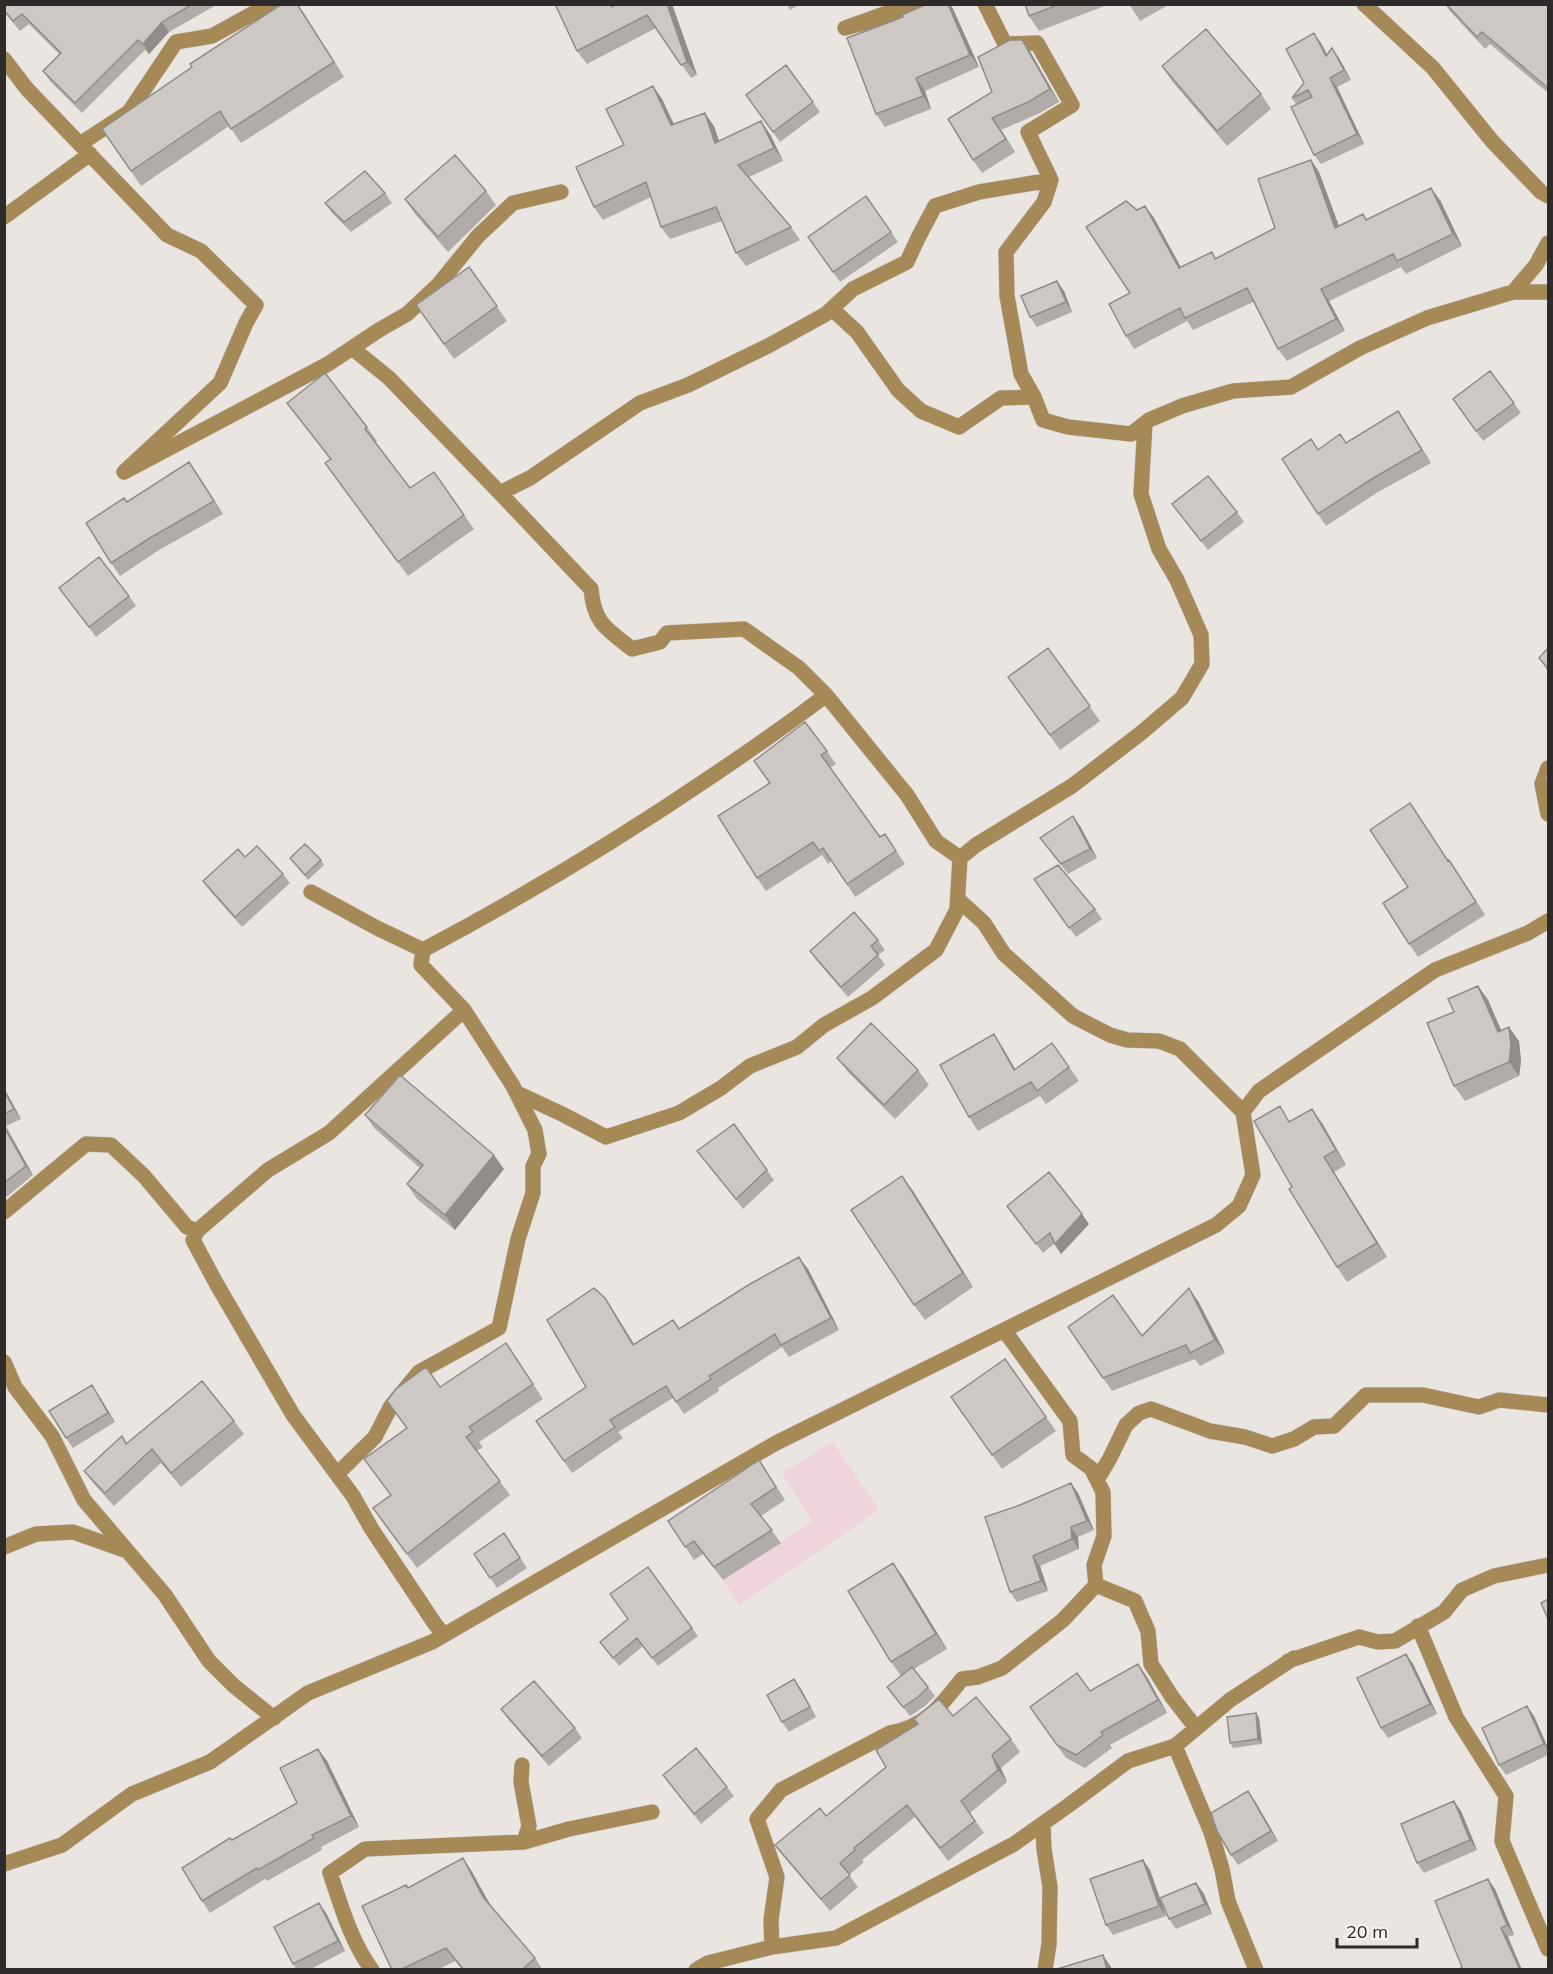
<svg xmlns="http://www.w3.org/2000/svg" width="1553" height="1974" font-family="Mulish,sans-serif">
<rect width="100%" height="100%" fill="#ebe5e1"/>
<!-- commercial -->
<path fill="#efd5db" d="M833,1442l46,68 -140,95 -16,-25 89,-59 -30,-48z"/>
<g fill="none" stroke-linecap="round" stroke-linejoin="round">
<!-- minor casing -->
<g stroke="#c9c3c0" stroke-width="16">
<path id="minor" d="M912,4l-67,24 86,-24
M985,4l20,40 32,-1 35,62 -44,27 23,48 -7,22 -38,50 1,44 14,78 13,23 9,23 25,7 63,7 18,-14 33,-14 51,-15 58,-4 69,-39 67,-30 86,-26h35
M1364,4l69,64 59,73 49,51 7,4
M4,59l23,30 140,146 34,16 55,54 -10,18 -26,60 -96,89 204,-108 51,-34 28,-16 31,-29 40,-49 35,-33 48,-11
M80,144l49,-32 47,-70 36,-6 58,-32
M4,217l86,-63
M1513,292l23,-27 12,-22
M832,309l25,23 41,58 23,21 38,16 42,-29 33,-1
M352,348l37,30 111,115 30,-15 110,-75 48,-18 80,-39 58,-32 27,-25 54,-27 11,-24 17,-32 44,-14 72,-12
M826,695l81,100 29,46 24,17 -3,50
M1548,768l-6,16 6,30
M960,858l16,-13 96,-59 69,-53 41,-35 20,-34 -1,-29 -24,-55 -18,-31 -18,-55 4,-71
M311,892l66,36 46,22c100,-53 198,-112 292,-176 37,-25 75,-51 111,-79l-27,-27 -55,-39 -77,4 -7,9 -28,7c-25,-20 -38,-25 -41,-60l-91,-96
M517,1093l45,21 44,23 73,-24 42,-25 29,-22 47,-19 27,-22 48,-27 64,-48 25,-48 23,21 20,31 69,62 37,19 17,5 32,1 21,8 63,63
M4,1212l82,-68 25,1 33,31 43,51 10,4 71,-61 61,-37 135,-123 -43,-45 2,-15
M197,1231l-4,9 23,43 77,132 60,81 18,32 64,96 9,11
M1004,1330l66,91 3,34 27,20 10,-17 16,-33 13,-12 12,-4 59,22 35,6 27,9 22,-7 20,-12 20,-1 32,-31h57l56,12 20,-7 49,5
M4,1362l11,25 37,49 32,64 81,95 44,66 25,25 40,32
M337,1474l38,-37 16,-31 28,-34 80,-44 19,-89 15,-46v-27l6,-12 -4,-24 -22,-44 -49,-76
M4,1547l32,-13 37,-2 54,19
M1096,1585l39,16 13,30 3,33 21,33 24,31
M1418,1626l38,91 50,79 -4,45 46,108
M1288,1661l71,-24 19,5 17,-1 49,-29 18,-22 32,-14 54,-11
M522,1765l-1,17 8,44 -5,16
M1043,1824l1,25 6,38 -1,57 -4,26
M4,1864l58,-19 70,-51 78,-32 98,-69 124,-51 344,-199 440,-218 23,-19 14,-31 -10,-63 16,-21 176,-121 93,-37 20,-12
M772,1947l-1,-27 6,-43 -20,-58 24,-29 109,-57c35,-6 51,-27 72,-54l16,-2 24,-9 61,-48 33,-35 -2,-20 10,-29 -1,-44 -12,-24
M372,1970c-21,-28 -31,-65 -42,-97l35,-24 159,-7 45,-13 83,-17
M696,1970l12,-7 64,-16 64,-9 178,-94 55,-39 59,-44 47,-15
M1256,1970l-28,-69 -6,-32 -11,-37 -36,-86 55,-46 64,-42"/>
</g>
<!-- minor -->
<use href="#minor" stroke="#a58957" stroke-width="15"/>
</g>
<!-- wall -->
<path fill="#b1aca9" d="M4,4h214l-49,28 -20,22 -4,-4 -63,63 -32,-32 -7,-10 17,-16 -31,-31 -9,7 -16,-19z
M297,4l47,73 -103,66 -12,-17 -88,60 -39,-57z
M617,4h55l25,71 -6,3 -35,-50 -69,36 -10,-13z
M787,4h13l-10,6z
M927,4h23l3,5 26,58 -54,24 6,18 -46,18 -9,-13 27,-97z
M1025,4h85l-71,27 -10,-15z
M1129,4h41l-30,17z
M1445,4h103v89l-58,-49 -5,5 -35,-38z
M1022,40l9,13 28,49 -19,11 -39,17 14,22 -33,21 -9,-13 19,-68z
M1321,43l6,12 12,3 12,22 -14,7 27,57 -43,20 -7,-9 -18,-51 -4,-6 12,-15z
M786,65l34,47 -40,30 -34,-47z
M1162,66l99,28 10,15 -44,37 -55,-65z
M653,86l9,13 12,25 40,2 5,15 51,-7 13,27 -34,16 42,50 9,13 -54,26 -10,-13 -14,-32 -52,18 -9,-12 -10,-30 -48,23 -9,-13z
M1311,160l8,12 20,54 28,-6 73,-20 22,46 -56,28 -5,-7 -72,34 16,30 -58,30 -9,-12 -25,-47 -60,28 -6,-9 -53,28 -8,-13 11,-126 8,-4 9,12 26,49 32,-15 4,6 59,-30z
M486,191l10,14 -48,47 -33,-38 -10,-15z
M385,193l7,10 -41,29 -19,-19 -7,-10z
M866,196l32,46 -58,40 -32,-45z
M469,267l38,54 -53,38 -38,-54z
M1064,291l8,21 -35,15 -7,-10z
M1490,371l31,42 -38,28 -30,-42z
M287,403l80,24 10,14 -2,2 35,45 24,-16 40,57 -66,47 -83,-113 5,-4z
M1398,411l33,52 -53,29 -52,34 -8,-12v-65l28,-6z
M198,475l25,39 -64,36 -39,26 -9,-13 16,-61z
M1172,504l65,8 7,10 -36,28z
M59,588l70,8 7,10 -40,31z
M1048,648l52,73 -40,29 -52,-73z
M1548,648v24l-9,-14z
M827,751l9,13 -6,4 50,69 5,-3 20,30 -50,33 -23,-36 -4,3 -6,-9 -56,36 -9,-13 12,-95 -15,-22z
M1073,816l7,10 17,32 -29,16 -28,-36z
M290,858l31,2 3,5 -16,15z
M1449,860l36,55 -67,42 -9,-13z
M283,874l7,9 -48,44 -32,-36 -7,-10z
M1034,879l61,30 7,10 -26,18z
M878,940l7,10 -7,5 7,10 -37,32 -31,-36 -7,-10z
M1478,986l10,14 13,30 18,11 2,20 -2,15 -54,25 -11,-15v-74z
M1052,1043l27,38 -33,23 -6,-8 -62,35 -9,-14 34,-69 12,21z
M837,1058l81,12 11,15 -34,34 -47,-47z
M4,1088l17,31 -15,7 27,49 -24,20 -5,3z
M365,1115l139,54 -49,61 -38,-31 -10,-15 13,-16 -45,-39z
M1290,1121l32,2 24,42 -12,7 53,85 -40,25 -10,-15 -45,-80z
M734,1124l40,56 -31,29 -46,-58z
M902,1176l11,15 60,96 -48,33 -11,-15z
M1007,1206l82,18 -28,30 -7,-10 -11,9z
M808,1269l31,61 -50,27 -7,-10 -64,41 1,3 -35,23 -11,-16 -55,34 5,6 -51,35 -36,-52 50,-34 19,-89 29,47 45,-16z
M1198,1301l27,52 -25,13 -5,-7 -83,32 -44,-64 74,9z
M516,1358l27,41 -64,43 4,5 -6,4 33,44 -93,73 -33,-45 23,-94 33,-42z
M1005,1359l51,72 -54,38 -51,-72z
M98,1394l17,28 -42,26 -7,-10z
M234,1421l10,13 -63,53 -20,-24 -47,43 -20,-22 -10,-13 38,-35 5,7z
M759,1460l26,40 -24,16 20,27 -58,37 -20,-26 -9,6 -26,-39z
M1078,1493l16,37 -16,7 1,12 -39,17 8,25 -31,11 -7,-10 -25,-75z
M504,1533l23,35 -30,20 -23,-34z
M893,1563l10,14 44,72 -33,20 21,27 -10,10 -15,10 -23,-29 14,-11 -10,-14z
M692,1628l6,8 -40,30 -15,-20 -24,20 -19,-24z
M1406,1654l7,10 24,50 -49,24 -7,-10z
M1138,1664l9,13 20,36 -57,32 2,3 -27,20 -19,-10 -36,-51 60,-16z
M801,1689l15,28 -27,15 -7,-10z
M1527,1706l7,10 14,32v7l-42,20 -7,-10z
M501,1709l74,19 7,10 -33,28 -41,-47z
M1256,1713l3,5 3,26 -29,4 -3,-5z
M953,1716l58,23 9,13 -19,16 6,14 -37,31 14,20 -36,28 -33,-44 -53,43 2,2 -15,13 9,12 -28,24 -46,-54 -9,-12 51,-29z
M318,1749l9,12 32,66 -38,20 1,3 -55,31 -2,-2 -55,34 -8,-12 30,-61 65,-37z
M663,1775l64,12 7,9 -33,28z
M1255,1801l23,40 -40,24 -7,-10z
M1461,1811l16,39 -53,23 -7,-10z
M463,1858l9,14 18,32 45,54 8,12h-81l-7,-9 -18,9h-45l16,-82z
M1143,1860l7,10 16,46 -53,19 -7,-10z
M1495,1889l19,46 -6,2 14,33h-64l4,-3z
M1203,1892l9,22 -36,15 -7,-10z
M326,1913l19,38 -36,19h-12l-4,-6z"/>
<!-- shaded-wall -->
<path fill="#908c89" d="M297,4l6,8 41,65 -10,-15z
M667,4h5l25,71 -10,-13z
M948,4h2l3,5 26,58 -9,-12z
M162,22l7,10 -20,22 -6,-10z
M1314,33l7,10 12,23 -7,-10z
M1022,40l9,13 28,49 -9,-13z
M1332,48l7,10 12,22 -7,-10z
M916,78l9,13 6,18 -8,-13z
M1330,78l7,9 27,57 -7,-10z
M653,86l9,13 18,39 -9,-13z
M705,113l9,13 10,30 -9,-13z
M992,118l9,12 14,22 -9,-13z
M761,121l9,13 13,27 -9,-13z
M1311,160l8,12 25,68 -9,-12z
M1431,188l9,12 22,46 -9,-12z
M1145,206l9,12 34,62 -9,-12z
M1057,281l7,10 8,21 -6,-10z
M1321,289l8,12 16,30 -9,-12z
M1398,411l8,12 25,40 -9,-13z
M189,462l9,13 25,39 -9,-13z
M1073,816l7,10 17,32 -7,-9z
M1449,860l9,13 27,42 -9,-13z
M1478,986l10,14 20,46 -10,-14z
M1509,1027l10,14 2,20 -2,15 -10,-14z
M994,1034l9,14 20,35 -9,-13z
M4,1088l17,31 -7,-10 -10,-18z
M1312,1109l10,14 24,42 -10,-15z
M4,1125l29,50 -7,-9 -22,-39z
M494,1155l10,14 -49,61 -10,-15z
M1324,1157l10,15 53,85 -10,-14z
M902,1176l11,15 60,96 -10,-14z
M1082,1214l7,10 -28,30 -6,-10z
M799,1257l9,12 31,61 -8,-12z
M1189,1288l9,13 27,52 -10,-13z
M605,1298l8,12 29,47 -9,-12z
M92,1385l6,9 17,28 -7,-9z
M1071,1483l7,10 16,37 -7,-9z
M1071,1527l7,10 1,12 -7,-10z
M1033,1556l7,10 8,25 -7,-10z
M893,1563l10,14 44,72 -11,-15z
M1406,1654l7,10 24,50 -7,-10z
M1138,1664l9,13 20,36 -9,-13z
M794,1679l7,10 15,28 -6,-10z
M1527,1706l7,10 14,32v2l-4,-6z
M1256,1713l3,5 3,26 -4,-5z
M318,1749l9,12 32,66 -8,-11z
M992,1755l9,13 6,14 -9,-12z
M1248,1791l7,10 23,40 -7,-10z
M1454,1801l7,10 16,39 -7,-10z
M463,1858l9,14 21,38 -10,-13z
M1143,1860l7,10 16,46 -7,-10z
M1488,1879l7,10 19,46 -7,-10z
M1196,1883l7,9 9,22 -7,-10z
M319,1903l7,10 19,38 -7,-10z
M1501,1928l7,9 14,33h-2z
M1103,1955l8,12 1,3h-5z"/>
<!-- building -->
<path fill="#cec8c4" stroke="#908c89" stroke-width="1.5" d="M4,4h189l-31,18 -19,22 -5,-4 -63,63 -32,-32 18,-18 -39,-39 -9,7 -9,-11z
M282,4h15l37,58 -103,67 -11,-18 -89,60 -29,-42 90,-62 -2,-3z
M555,4h56l1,3 5,-3h50l20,58 -6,3 -34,-50 -70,36z
M927,4h21l22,51 -54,23 7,18 -47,18 -29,-76 56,-21 -1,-2z
M1025,4h35l-31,12z
M1446,4h102v84l-66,-56 -5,5z
M1206,29l55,65 -44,37 -55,-65z
M1314,33l12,23 6,-8 12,22 -14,8 27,56 -43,21 -23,-48 21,-10 -4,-7 -16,8 12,-15 -18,-34z
M1010,40h12l28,49 -20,12 -38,17 14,21 -33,21 -25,-41 44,-27 -14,-35z
M786,65l27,37 -40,30 -27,-37z
M653,86l18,39 34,-12 10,30 46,-22 13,27 -36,17 53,62 -55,26 -20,-46 -55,20 -15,-45 -52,25 -18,-40 48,-22 -18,-36z
M455,155l31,36 -48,46 -33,-38z
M1311,160l24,68 28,-14 3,6 65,-32 22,46 -56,27 -4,-7 -72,35 15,30 -58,30 -31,-61 -62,30 -5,-10 -54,28 -17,-32 21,-11 -44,-66 40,-26 11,9 8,-4 34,62 33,-16 3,7 60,-31 -17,-49z
M365,171l20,22 -41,29 -19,-19z
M866,196l25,36 -58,40 -25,-35z
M469,267l28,39 -53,38 -28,-39z
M1057,281l9,21 -36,15 -9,-21z
M1490,371l24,32 -38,28 -23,-32z
M325,373l42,54 -2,2 45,59 24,-16 30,43 -66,47 -73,-99 6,-4 -44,-56z
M1398,411l24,39 -52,30 -52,34 -36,-55 29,-20 7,11 22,-16 6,9z
M189,462l25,39 -64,37 -39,25 -25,-40 38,-25 3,4z
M1208,476l29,36 -36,29 -29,-37z
M99,557l30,39 -40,31 -30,-39z
M1048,648l42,58 -40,29 -42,-58z
M1548,648v20l-9,-10z
M805,722l22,29 -6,4 59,82 5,-3 11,17 -49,33 -24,-36 -4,3 -6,-9 -56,36 -39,-62 52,-33 -16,-22z
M1548,775v7l-3,-5z
M1410,803l38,58 1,-1 27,42 -67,42 -26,-41 25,-16 -38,-57z
M1073,816l17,33 -29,15 -21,-26z
M305,844l16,16 -16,15 -15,-17z
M257,846l26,28 -48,43 -32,-36 35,-32 7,8z
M1058,865l37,44 -26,19 -35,-49z
M854,912l24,28 -7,6 7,9 -37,32 -31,-36z
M1478,986l20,46 11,-5 2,19 -2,16 -55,24 -27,-63 27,-11 -6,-13z
M871,1023l47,47 -34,35 -47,-47z
M994,1034l20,36 38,-27 17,24 -32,24 -6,-9 -62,35 -29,-52z
M400,1075l94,80 -49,60 -38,-31 16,-19 -58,-50z
M4,1091l10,18 -10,5z
M1280,1106l9,16 23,-13 24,41 -12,7 53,86 -40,24 -48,-78 3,-2 -38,-66z
M734,1124l33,46 -31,29 -39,-48z
M4,1127l22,39 -22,17z
M1049,1172l33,42 -27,30 -5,-11 -14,11 -29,-38z
M902,1176l61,97 -49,32 -63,-95z
M799,1257l32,61 -50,27 -6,-11 -66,42 2,3 -35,23 -10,-16 -56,34 5,7 -51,34 -28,-40 50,-34 -39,-67 47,-32 11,10 28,47 40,-25 6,9 71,-45z
M1189,1288l26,52 -25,13 -4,-8 -83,33 -35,-51 45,-32 29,41z
M506,1343l27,41 -64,43 4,5 -7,5 34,44 -93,73 -34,-46 18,-13 -27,-36 43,-31 -20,-27 9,-12 30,-22 14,20z
M1005,1359l41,58 -54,38 -41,-58z
M202,1381l32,40 -63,52 -19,-24 -47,44 -21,-22 38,-35 4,8z
M92,1385l16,28 -42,25 -17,-27z
M759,1460l17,27 -25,17 21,26 -58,37 -20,-26 -9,6 -17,-26z
M1071,1483l16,38 -16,6 1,12 -39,17 8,25 -31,11 -25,-75 35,-12z
M504,1533l16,25 -30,20 -16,-24z
M893,1563l43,71 -45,28 -43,-71z
M648,1567l44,61 -40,30 -15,-20 -24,20 -13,-16 28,-23 -18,-25z
M1548,1599v20l-7,-16z
M1406,1654l24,50 -49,24 -24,-50z
M1138,1664l20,36 -57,32 2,3 -27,20 -19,-10 -27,-38 47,-34 13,18z
M912,1667l16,20 -10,10 -15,10 -16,-20z
M794,1679l16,28 -28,15 -15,-27z
M534,1681l41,47 -33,28 -41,-47z
M976,1697l35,42 -19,16 6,15 -37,31 14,20 -35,27 -33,-43 -53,43 1,2 -15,13 10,12 -29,24 -46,-54 45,-37 6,8 60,-49 -10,-17 42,-26 -4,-5 25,-20 14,17z
M1527,1706l17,38 -45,21 -17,-37z
M1256,1713l2,26 -28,4 -3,-26z
M696,1748l31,39 -33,27 -31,-39z
M318,1749l33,67 -39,19 2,3 -56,32 -1,-2 -55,33 -20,-33 48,-30 2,2 65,-37 -17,-35z
M1248,1791l23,40 -40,24 -14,-24 -6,-18z
M1454,1801l16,39 -53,23 -16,-39z
M463,1858l20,39 52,61 -13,12h-58l-18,-22 -46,22h-8l-30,-64 44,-21 2,3z
M1143,1860l16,46 -53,19 -16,-46z
M1488,1879l19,46 -6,3 19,42h-62l4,-3 -27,-66z
M1196,1883l9,21 -36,15 -9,-21z
M319,1903l19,38 -45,23 -19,-37z
M1103,1955l4,15 -50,-1z"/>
<!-- border -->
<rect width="1553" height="1974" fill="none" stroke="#2d2a29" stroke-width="12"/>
<!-- scale -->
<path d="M1337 1938v9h80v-9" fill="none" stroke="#2d2a29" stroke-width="3"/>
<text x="1346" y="1938" font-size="18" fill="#2d2a29" stroke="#f8f2ee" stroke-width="4.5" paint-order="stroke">20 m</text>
</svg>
